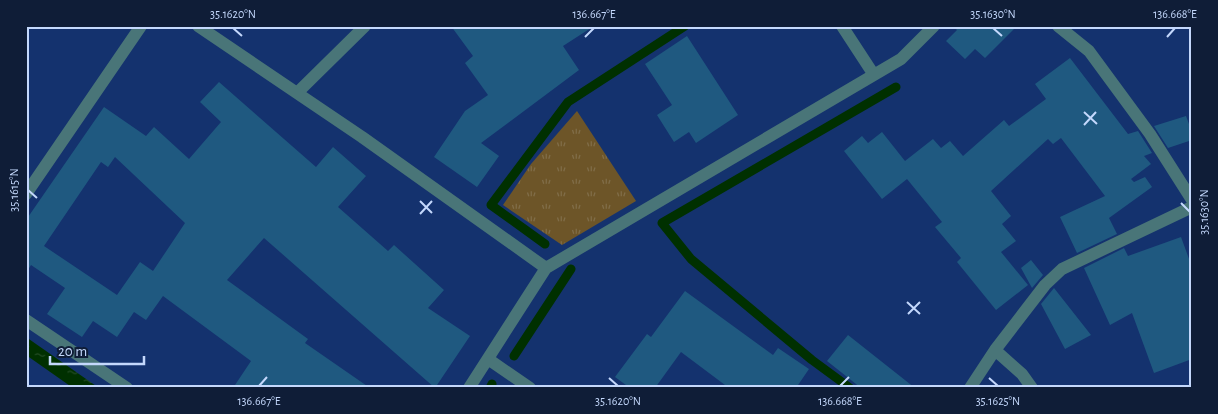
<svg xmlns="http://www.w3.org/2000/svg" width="1218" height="414" font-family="'Alegreya Sans',sans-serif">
<defs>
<pattern id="grass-tufts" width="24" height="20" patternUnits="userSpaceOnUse" patternTransform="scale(1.25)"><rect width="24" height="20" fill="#6d5528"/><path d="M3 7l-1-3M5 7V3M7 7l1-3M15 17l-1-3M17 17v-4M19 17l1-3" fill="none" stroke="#806d48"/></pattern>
<pattern id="water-ripples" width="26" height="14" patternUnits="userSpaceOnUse" patternTransform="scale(1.25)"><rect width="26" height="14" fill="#003000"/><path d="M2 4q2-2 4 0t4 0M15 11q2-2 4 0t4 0" fill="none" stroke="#244d26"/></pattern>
</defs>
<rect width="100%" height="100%" fill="#14326e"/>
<!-- grass -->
<path fill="url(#grass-tufts)" d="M577,111l59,90 -74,44 -59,-40 28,-41z"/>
<!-- water -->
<path fill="url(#water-ripples)" d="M26,337l73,51h-26l-47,-33z"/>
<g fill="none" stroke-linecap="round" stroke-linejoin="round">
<!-- stream -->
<path stroke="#003000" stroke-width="9" d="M545,244l-54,-39 77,-103 117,-76
M514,356l57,-87
M490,388l2,-4
M850,388l-38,-28 -121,-101 -29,-36 234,-136"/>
</g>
<!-- building -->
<path fill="#1f5980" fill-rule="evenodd" d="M451,26h143l-31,20 16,24 -98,73 18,13 -22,31 -43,-30 31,-46 23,-16 -23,-32 8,-7z
M953,26h64l-32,32 -10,-9 -10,10 -19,-18 11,-11z
M687,36l51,79 -42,28 -7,-11 -15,10 -17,-27 15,-10 -27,-41z
M1070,58l58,76 10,-3 14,22 -8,3 7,8 -20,15 3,3 11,-5 7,10 -43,31 8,16 -40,19 -17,-36 45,-21 -44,-58 -8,6 -5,-5 -57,52 20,25 -9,8 14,17 -15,11 27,33 -32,25 -39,-48 4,-4 -26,-31 7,-5 -35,-43 -25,20 -38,-48 18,-15 6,7 14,-11 23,29 28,-22 8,9 9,-7 13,15 41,-36 5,6 37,-27 -11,-15z
M219,82l97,85 17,-20 33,29 -28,31 50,44 6,-6 50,45 -16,18 42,28 -35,52 -171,-150 -37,42 81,59 -3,4 65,45h-137l18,-27 -88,-65 -17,24 -12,-8 -17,25 -24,-16 -11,16 -35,-23 18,-26 -34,-23 -5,8v-53l78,-113 42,29 8,-9 35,32 32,-37 -21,-20zM115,157l70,66 -32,48 -13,-9 -23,33 -73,-49 57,-84 7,5z
M1186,116l6,16v8l-24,8 -14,-22z
M1181,237l11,30v92l-38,14 -22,-60 -22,12 -26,-57 40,-20 4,8z
M1031,260l12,15 -11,13 -11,-20z
M1054,288l37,47 -26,14 -24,-45z
M685,291l88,64 5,-7 31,21 -13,19h-67l-48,-36 -26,36h-25l-15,-11 32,-43 4,3z
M848,335l67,53h-54l-34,-27z"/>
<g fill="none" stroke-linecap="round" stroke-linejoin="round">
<!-- minor -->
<path stroke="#497578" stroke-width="12" d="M198,26l164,111 184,131
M842,26l32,49
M1058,26l31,25 61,83 42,66
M297,93l68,-67
M26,194l115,-168
M26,320l101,68
M995,350l27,24 10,14
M488,359l42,29
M469,388l77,-120 355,-209 33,-33
M970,388l25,-38 50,-65 17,-16 130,-62"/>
</g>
<!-- ticks -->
<path fill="none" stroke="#c4d8fc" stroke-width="2" d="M233,28l9,8M993,28l9,8M585,37l9,-9M1167,37l8,-9M1084,112l13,12M1084,125l12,-13M28,190l9,8M420,201l12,12M1181,203l9,9M420,214l12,-13M907,302l13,12M908,314l12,-12M609,378l9,8M989,378l9,8M259,386l8,-9M840,386l9,-9"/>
<!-- border -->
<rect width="1218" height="414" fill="none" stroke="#0f1d37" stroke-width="55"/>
<!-- scale -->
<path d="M50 356v8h94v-8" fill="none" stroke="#c4d8fc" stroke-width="2.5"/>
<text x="58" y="356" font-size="15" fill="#c4d8fc" stroke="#0f1d37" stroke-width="4" paint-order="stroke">20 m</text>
<rect x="28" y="28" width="1162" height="358" fill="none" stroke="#c4d8fc" stroke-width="2"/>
<g font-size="12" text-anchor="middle" fill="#c4d8fc">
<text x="233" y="18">35.1620°N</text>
<text x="594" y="18">136.667°E</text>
<text x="993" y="18">35.1630°N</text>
<text x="1175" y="18">136.668°E</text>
<text transform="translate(14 190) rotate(-90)" y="4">35.1615°N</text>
<text transform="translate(1204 212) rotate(-90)" y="4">35.1630°N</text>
<text x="259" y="405">136.667°E</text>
<text x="618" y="405">35.1620°N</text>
<text x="840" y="405">136.668°E</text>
<text x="998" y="405">35.1625°N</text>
</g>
</svg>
